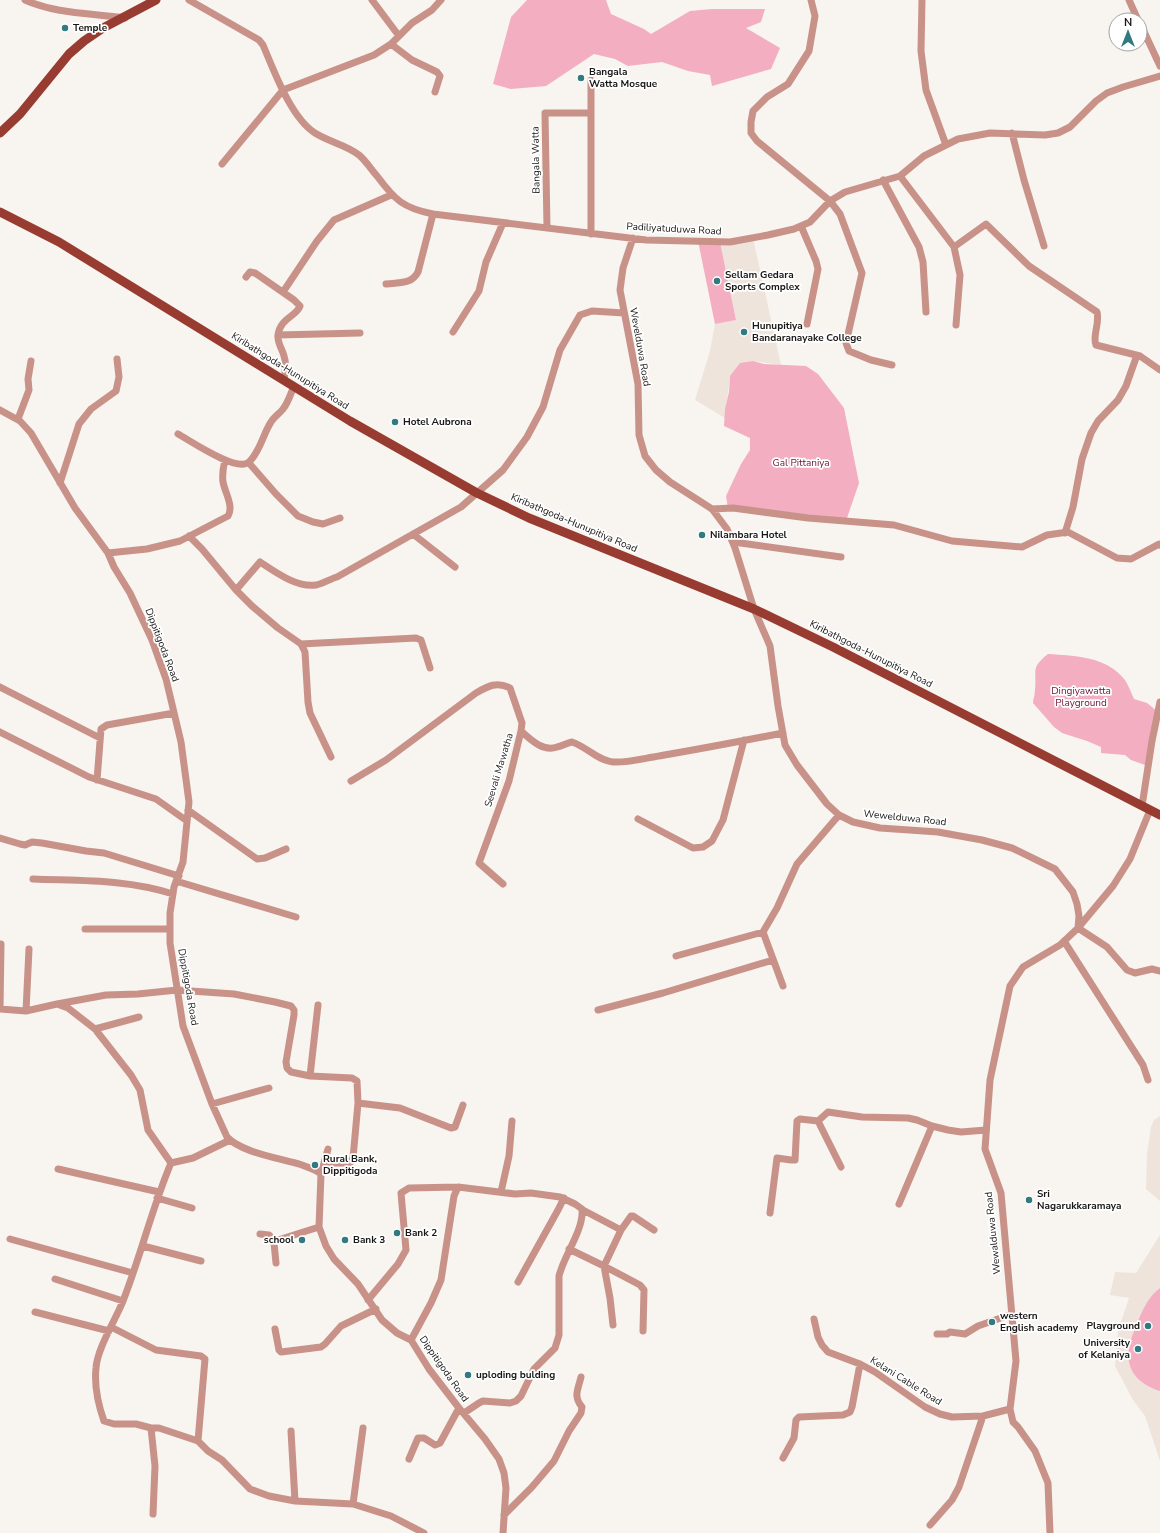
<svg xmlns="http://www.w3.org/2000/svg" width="1160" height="1533" font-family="'Nunito Sans',sans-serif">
<rect width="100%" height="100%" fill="#f8f4f0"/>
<!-- built -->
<path fill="#efe4dc" d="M753,238l28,127 -28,-4 -23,15 -5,42 -30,-18 15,-49 5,-27 21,-4 -16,-78z
M1160,1116v85l-14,-12 1,-36 4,-26 3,-7z
M1160,1235v226l-15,-45 -12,-16 -18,-34 3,-35 11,-33 -19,-3 5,-23 21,1z"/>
<!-- green -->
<path fill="#f3aec2" d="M527,0h79l5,14 33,15 7,5 39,-23 22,-2h53l-4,13 -15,6 34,20 -9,21 -59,17 -2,-11 -22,-4 -26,-9 -34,4 -13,-7 -21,-5 -48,32 -35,3 -18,-5 18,-67z
M698,241l22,1 16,78 -21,4z
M753,361l11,3 42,2 12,8 26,34 15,75 -13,38 -118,-13 -2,-12 15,-32 9,-14v-12l-26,-12 1,-17 4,-17 1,-16 10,-13z
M1048,654c27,2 58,2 77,26 4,6 6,13 9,19l13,4 11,9 -10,54 -17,-6 -6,-5 -24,-2v-6l-14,-6 -25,-8 -8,-6 -21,-24c0,-4 2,-8 2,-13 2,-19 -5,-22 13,-36z
M1160,1288v103c-20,-6 -35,-20 -31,-43 1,-9 6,-18 9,-27 5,-12 11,-25 22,-33z"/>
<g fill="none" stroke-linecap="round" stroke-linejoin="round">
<!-- minor -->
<path stroke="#c89289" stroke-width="7" d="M25,0c31,14 67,13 100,18
M189,0l70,40 4,5c11,26 28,73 52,88 14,9 32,12 44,22 7,6 12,14 18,21 18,24 26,32 56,38l213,26 84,2 38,-7 26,-6 16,-7 20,-21 15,-9 55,-16 24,-20 34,-17 32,-6 55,2 13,-2 12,-6 26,-26 11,-8 16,-6 37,-11
M372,0l27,36
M811,0l4,16 -6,35 -21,33 -21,13 -14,14 -2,11v11l6,8 73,60 10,13 22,59 -16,70 3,8 22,9 21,5
M922,0l-1,51 5,39 20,55
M1129,0l9,20
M1140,23l20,43
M391,44l21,16 25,12 3,4 -5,16
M591,80v154
M1012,133l12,47 20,66
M222,164l61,-74 91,-35 17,-11 21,-21 20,-13 9,-10
M900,176l54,71 6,28 -4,50
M883,180l36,67 4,15 3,50
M801,226l15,35 2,8 -11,55
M547,228l-2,-115h46
M633,238l-10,30 -3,22 18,94 1,51 6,21 11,14 14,12 42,27 15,20 8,19 19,61 16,37 8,60 7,39 12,20 30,39 12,11 14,7 27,6 58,4 44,8 30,8 43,21 18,23 4,12 2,12 -1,12
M954,247l32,-23 43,42 68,46c3,12 -5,24 -1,33l44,11 20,14
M246,277l4,-5 5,1 39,27 6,6c-3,10 -20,12 -22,29 -1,8 4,13 6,21 3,8 1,16 0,24
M386,284c13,-2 25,1 32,-12l15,-58
M283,292l34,-51 17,-21 57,-25
M453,332l26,-41 7,-29 17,-39
M278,335l82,-2
M0,410l20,11 11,12 44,75 33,45 6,14 16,26 22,47 14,39 15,63 8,60 -6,60 -9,25 -4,26v30l13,83 29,78 15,33c15,16 53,21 75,28 7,3 14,4 19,9l-2,53 7,19 8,13 24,25 24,36 15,13 14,7 18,29 30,39 26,31 14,20 5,14 2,15 -3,45
M18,419l11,-29 -1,-11 3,-18
M178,434c13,7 59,39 71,28 11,-10 14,-28 22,-40 3,-5 9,-9 12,-13 5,-6 8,-16 11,-23
M249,463l27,31 22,22 15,6 10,2 17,-6
M60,483l19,-59 12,-15 25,-18 3,-14 -2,-18
M712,509l21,-1 75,10 86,7 58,16 70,6 25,-12 21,-3 49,26 14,1 28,-15 1,1
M1065,533l8,-26 9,-48 9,-26 7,-12 20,-21 8,-14 11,-31
M413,534l42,33
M189,536l13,13 34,41 24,-28c15,10 37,26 56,23 6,-1 14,-6 21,-8l124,-70 42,-37 24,-33 16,-30 17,-57 20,-35 12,-4 32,2
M733,542l108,15
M108,553l39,-4 33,-8 48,-25c6,-10 -3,-23 -5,-34 -1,-7 0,-14 2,-22
M236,590l16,16 26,22 23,16 4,8 3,50 2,11 21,44
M301,644l115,-6 5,2 9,28
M0,687l100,51
M0,732l89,45 67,22 31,22
M97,780l4,-51 6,-4 67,-12
M351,781l35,-21 90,-67c12,-7 21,-12 34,-5l12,35 -1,8
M1142,806l10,-65 8,-39
M188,810l69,49 8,-1 21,-9
M638,819l55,29 10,-1 9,-6 11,-21 21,-80
M0,838l20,6 5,1 7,-3 10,1 44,8 18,2 75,23
M33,879c48,2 93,0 140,15
M176,881l120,36
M503,884l-24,-21 30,-82 12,-50c10,9 22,21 36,16 5,-1 10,-4 15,-5 15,5 25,18 41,20 15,1 32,-4 46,-6 41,-7 83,-15 124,-23
M1078,928l29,19 20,23 8,3 17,-4 8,2
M85,929h85
M1064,941l79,124 5,15
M676,956l87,-24
M783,986l-20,-54 14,-24 20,-44 42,-49
M57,1004l49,-9 32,-1 39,-4 57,4 41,8 16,4 3,4v5l-8,47 1,6 4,4 19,4 42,2 5,3 1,22 -5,55 -3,5h-26
M0,1009l26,2 31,-7 11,4 27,21 36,46 9,15 8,40 23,33 22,-5 37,-18
M0,1009l1,-65
M598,1010l65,-17 110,-33
M26,1011l3,-62
M95,1029l44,-12
M310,1076l8,-71
M358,1103l42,5 51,20 4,-1 8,-22
M212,1104l57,-16
M818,1121l23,46
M171,1163c-19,45 -30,92 -48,138 -7,18 -26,48 -27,67 -2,19 2,36 8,53l10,3h22l15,4h8l39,13 10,10 14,9 28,29 19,7 26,5 58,3 38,12 33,17
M58,1169l101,23
M321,1174l7,-25
M501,1192l8,-36 3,-35
M157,1198l35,10
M899,1204l33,-78
M583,1210l38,20 -17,36 36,19 4,5 -1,41
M770,1213l7,-55 14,2h4l2,-39 3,-2 18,2 10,-9 34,5 46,1 9,2 15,6 16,4 13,2 25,-2
M621,1230l10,-14h2l21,14
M260,1234l9,1 6,6
M10,1239l123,34
M143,1246l58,15
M569,1249l35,17 6,32 3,27
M276,1263l-2,-20 1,-2 44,-14
M55,1279l68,22
M518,1282l40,-72 6,-12
M368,1300l30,-36 8,-14 -5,-57 8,-5 49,-1
M35,1312l74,19
M814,1319l4,18 4,8 6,7 32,12 15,8 50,35 15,7 12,3 31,-1 27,-7
M111,1327l45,23 45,6 4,3 -7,82
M275,1329l4,21 2,2 40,-5 4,-3 16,-18 35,-17
M937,1334h10l3,-2 15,2 13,-8 34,-12
M411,1340l20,-37 10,-23 13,-84 4,-9 57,7 16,-1 29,4 15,7 7,5c2,21 -18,46 -23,67v59l-4,13 -21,21 -13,27 -5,5 -6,2 -27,-2 -4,2 -15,10
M151,1428l4,38 -2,48
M291,1431l4,70
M783,1458l11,-20 2,-18 3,-3 44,-2 7,-3 2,-5 8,-43
M409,1459l9,-21h6l11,7 5,-2 19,-35
M353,1504l10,-76
M504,1515l28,-28 22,-26 15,-30 12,-18 1,-6c-9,-11 -4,-17 -1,-30
M930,1525l22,-25 7,-13 24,-71
M1050,1533l-2,-50 -13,-32 -17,-24 -5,-5 -3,-13 6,-48 -15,-168 -16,-44 5,-69 20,-94 13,-19 37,-22 18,-17 35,-42 17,-27 20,-49"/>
<!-- major -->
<path stroke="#983b30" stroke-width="9" d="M0,133l20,-19 49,-60 15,-13 19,-13 53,-28
M0,212l59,30 291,179 127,72 52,25 225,91 79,38 327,168"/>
</g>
<!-- markers -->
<g fill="#317a7f" stroke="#fff" stroke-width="1.5">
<circle cx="65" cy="28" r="4"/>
<circle cx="581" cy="78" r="4"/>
<circle cx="717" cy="281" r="4"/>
<circle cx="744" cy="332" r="4"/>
<circle cx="395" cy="422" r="4"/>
<circle cx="702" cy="535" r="4"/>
<circle cx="315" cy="1165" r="4"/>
<circle cx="1029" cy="1200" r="4"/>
<circle cx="397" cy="1233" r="4"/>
<circle cx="302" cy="1240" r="4"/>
<circle cx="345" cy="1240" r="4"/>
<circle cx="992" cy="1322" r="4"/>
<circle cx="1148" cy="1326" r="4"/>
<circle cx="1138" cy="1349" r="4"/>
<circle cx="468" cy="1375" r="4"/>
</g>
<g text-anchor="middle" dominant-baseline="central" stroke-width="3.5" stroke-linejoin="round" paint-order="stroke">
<!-- poi labels -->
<g font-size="10" font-weight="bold" fill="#181716" stroke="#fff" text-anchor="start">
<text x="73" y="28">Temple</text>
<text x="589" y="72">Bangala<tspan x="589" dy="12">Watta Mosque</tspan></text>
<text x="725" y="275">Sellam Gedara<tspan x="725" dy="12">Sports Complex</tspan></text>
<text x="752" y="326">Hunupitiya<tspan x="752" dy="12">Bandaranayake College</tspan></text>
<text x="403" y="422">Hotel Aubrona</text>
<text x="710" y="535">Nilambara Hotel</text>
<text x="323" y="1159">Rural Bank,<tspan x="323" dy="12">Dippitigoda</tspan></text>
<text x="1037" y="1194">Sri<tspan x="1037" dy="12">Nagarukkaramaya</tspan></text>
<text x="405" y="1233">Bank 2</text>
<text x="294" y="1240" text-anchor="end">school</text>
<text x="353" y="1240">Bank 3</text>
<text x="1000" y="1316">western<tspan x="1000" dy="12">English academy</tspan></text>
<text x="1140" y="1326" text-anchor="end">Playground</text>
<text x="1130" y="1343" text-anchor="end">University<tspan x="1130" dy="12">of Kelaniya</tspan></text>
<text x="476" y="1375">uploding bulding</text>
</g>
<!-- street labels -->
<g font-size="10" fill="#181716" stroke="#fff">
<text transform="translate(536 160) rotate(-91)">Bangala Watta</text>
<text transform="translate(674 229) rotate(3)">Padiliyatuduwa Road</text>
<text transform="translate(640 347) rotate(80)">Wevelduwa Road</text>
<text transform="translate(290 371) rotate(32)">Kiribathgoda-Hunupitiya Road</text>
<text transform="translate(574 523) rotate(23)">Kiribathgoda-Hunupitiya Road</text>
<text transform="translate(162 645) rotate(69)">Dippitigoda Road</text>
<text transform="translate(871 654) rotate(27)">Kiribathgoda-Hunupitiya Road</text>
<text transform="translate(499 770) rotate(-73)">Seevali Mawatha</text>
<text transform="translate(905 818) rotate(6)">Wewelduwa Road</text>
<text transform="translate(188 987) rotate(80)">Dippitigoda Road</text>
<text transform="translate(993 1233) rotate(-96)">Wewalduwa Road</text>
<text transform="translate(444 1369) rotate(55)">Dippitigoda Road</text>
<text transform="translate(906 1381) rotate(32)">Kelani Cable Road</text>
</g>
<!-- park labels -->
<g font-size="10" fill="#691638" stroke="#fff">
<text x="801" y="463">Gal Pittaniya</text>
<text x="1081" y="691">Dingiyawatta<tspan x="1081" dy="12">Playground</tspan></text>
</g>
</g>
<!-- north arrow -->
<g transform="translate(1128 32)"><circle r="19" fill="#ffffff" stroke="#a3a2a2"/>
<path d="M0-3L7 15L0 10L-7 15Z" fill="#317a7f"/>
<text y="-6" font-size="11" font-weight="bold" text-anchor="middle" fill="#181716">N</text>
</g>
</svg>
